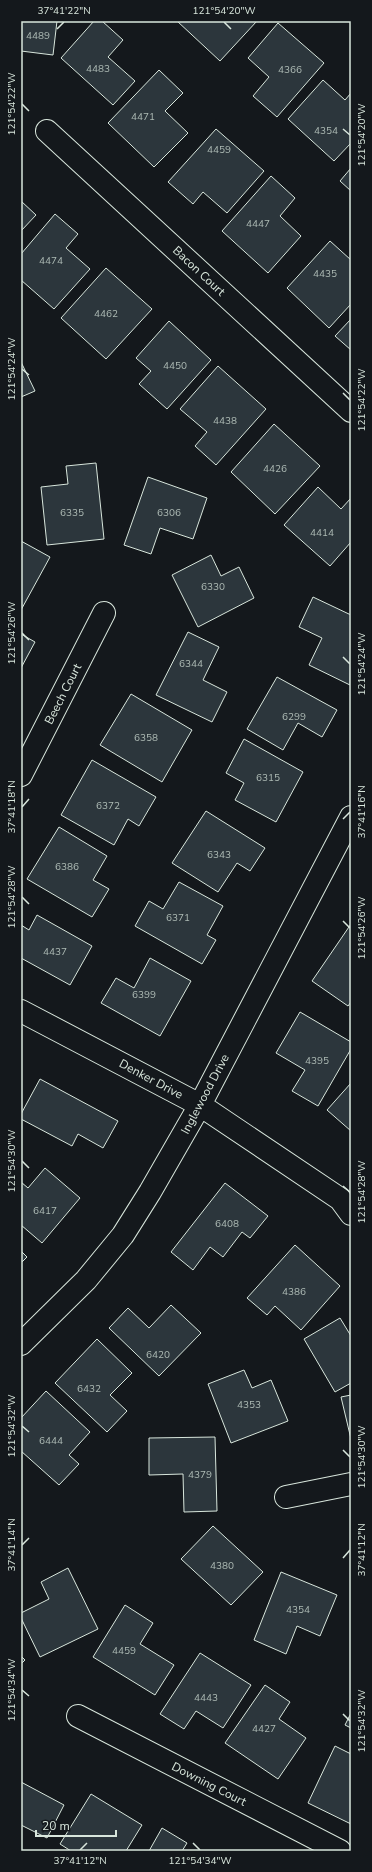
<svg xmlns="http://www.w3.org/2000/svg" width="372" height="1872" font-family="'Nunito Sans',sans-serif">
<rect width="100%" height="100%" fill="#14181c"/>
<!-- building -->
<path fill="#2c363c" stroke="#d8e6dc" d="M21,21h36l-4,34 -32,-4z
M94,21h8l21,19 -15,17 27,24 -22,24 -52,-47z
M177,21h80l-37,40z
M278,23l46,40 -47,54 -24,-21 16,-19 -21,-19z
M159,70l24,23 -18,18 23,22 -34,34 -46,-44z
M323,80l22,20 6,-7v50l-17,18 -46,-42z
M216,129l48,42 -37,42 -24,-21 -10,12 -25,-22z
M351,168v23l-11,-10z
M271,176l24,22 -15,18 21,20 -33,37 -46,-42z
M21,201l15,14 -15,16z
M55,214l23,20 -12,14 24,21 -36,40 -33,-29v-26z
M330,241l21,19v44l-22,24 -42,-40z
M106,268l46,41 -46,50 -45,-41z
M351,319v31l-16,-14z
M169,321l42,39 -44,49 -28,-25 12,-13 -15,-13z
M21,362l14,29 -14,6z
M218,366l48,43 -50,56 -21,-19 12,-14 -27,-23z
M274,424l46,42 -45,48 -44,-42z
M96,463l8,76 -57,6 -6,-58 27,-3 -2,-18z
M148,477l59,21 -14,41 -33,-11 -9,26 -27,-9z
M318,487l23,22 10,-11v44l-21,24 -46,-41z
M21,541l29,16 -29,53z
M211,555l10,21 18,-9 15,31 -56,29 -26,-52z
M313,597l38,18 -1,70 -41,-20 13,-27 -23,-11z
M188,632l31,15 -16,33 24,12 -15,30 -56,-27z
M21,634l14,8 -14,26z
M277,677l60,33 -15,27 -24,-14 -15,27 -36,-21z
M131,694l61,36 -30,52 -62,-37z
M244,739l59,33 -27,50 -41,-22 9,-17 -18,-10z
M92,760l64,37 -17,29 -11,-7 -14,26 -53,-30z
M206,811l59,37 -15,23 -13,-8 -19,29 -46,-29z
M59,827l48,29 -14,24 16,9 -17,28 -65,-38z
M179,882l44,24 -16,29 9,5 -14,24 -67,-38 14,-25 14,8z
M37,915l55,31 -22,39 -49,-27v-33l8,5z
M351,924v78l-3,4 -36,-25z
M150,958l41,23 -31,55 -59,-33 15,-25 18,10z
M300,1012l51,30v7l-33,57 -26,-15 13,-21 -29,-17z
M40,1079l78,42 -15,27 -25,-14 -6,12 -51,-27v-5z
M351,1083v48l-24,-21z
M45,1168l35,30 -38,45 -21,-18v-43l7,6z
M225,1183l43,33 -18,22 -8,-6 -19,25 -13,-10 -17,23 -22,-18z
M295,1245l45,41 -39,44 -26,-24 -8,9 -20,-17z
M21,1251l6,6 -6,6z
M171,1305l30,28 -42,43 -50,-48 19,-20 21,20z
M340,1318l11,18v47l-16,9 -31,-53z
M97,1339l35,34 -22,22 17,16 -20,21 -52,-49z
M244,1370l8,18 19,-8 17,41 -57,22 -23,-59z
M46,1391l44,41 -21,23 10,9 -20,21 -38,-34v-33z
M351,1395v44l-10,-42z
M215,1437l2,74 -33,1 -1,-38 -34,1v-37z
M213,1526l50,46 -32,33 -50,-46z
M68,1568l30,61 -58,28 -19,-39v-5l28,-14 -8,-17z
M281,1572l56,23 -17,41 -23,-10 -11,28 -32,-14z
M125,1605l28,18 -13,21 34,21 -19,30 -62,-38z
M200,1653l51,32 -28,43 -27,-17 -12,18 -24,-15z
M21,1656l4,4 -4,4z
M265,1685l25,17 -11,17 27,19 -28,41 -53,-36z
M351,1713v15l-6,-3z
M335,1746l16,8v70l-43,-21z
M21,1782l43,23 -17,33 -26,-13z
M91,1794l51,31 -16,26h-55l-11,-7z
M162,1828l25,15 -5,8h-33z"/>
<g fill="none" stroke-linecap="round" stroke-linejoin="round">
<!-- minor casing -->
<g stroke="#d8e6dc" stroke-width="24">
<path id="minor" d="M47,131l304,280
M21,775l83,-162
M21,1011l179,94 140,94 11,15
M21,1344l65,-64 37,-45 27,-43 50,-87 151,-288
M286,1497l65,-13
M78,1716l262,135"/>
</g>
<!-- minor -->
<use href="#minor" stroke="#14181c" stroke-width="22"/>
</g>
<!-- ticks -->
<path fill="none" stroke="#d8e6dc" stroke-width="1.5" d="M224,22l7,7M57,29l7,-7M22,104l7,7M343,129l7,6M22,369l7,6M343,393l7,7M22,633l7,7M343,657l7,7M22,807l7,-8M343,819l7,-7M22,897l7,7M343,921l7,7M22,1161l7,7M343,1186l7,6M22,1426l7,6M343,1450l7,7M22,1545l7,-7M343,1558l7,-8M22,1690l7,6M343,1714l7,7M193,1843l7,7M80,1850l7,-7"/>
<g text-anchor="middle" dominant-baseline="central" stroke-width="3" stroke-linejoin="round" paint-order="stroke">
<!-- number labels -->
<g font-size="10" fill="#adbab4">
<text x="38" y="36">4489</text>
<text x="98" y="69">4483</text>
<text x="290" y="70">4366</text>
<text x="143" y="117">4471</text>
<text x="326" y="131">4354</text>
<text x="219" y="150">4459</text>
<text x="258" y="224">4447</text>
<text x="51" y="261">4474</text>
<text x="325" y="274">4435</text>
<text x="106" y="314">4462</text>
<text x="175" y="366">4450</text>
<text x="225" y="421">4438</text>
<text x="275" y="469">4426</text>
<text x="72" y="513">6335</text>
<text x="169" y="513">6306</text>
<text x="322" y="533">4414</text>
<text x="213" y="587">6330</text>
<text x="191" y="664">6344</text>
<text x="294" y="717">6299</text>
<text x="146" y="738">6358</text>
<text x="268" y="778">6315</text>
<text x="108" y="806">6372</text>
<text x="219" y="855">6343</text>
<text x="67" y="867">6386</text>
<text x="178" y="918">6371</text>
<text x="55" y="952">4437</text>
<text x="144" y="995">6399</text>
<text x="317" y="1061">4395</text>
<text x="45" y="1211">6417</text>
<text x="227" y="1224">6408</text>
<text x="294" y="1292">4386</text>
<text x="158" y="1355">6420</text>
<text x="89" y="1389">6432</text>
<text x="249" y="1405">4353</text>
<text x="51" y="1441">6444</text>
<text x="200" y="1475">4379</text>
<text x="222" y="1566">4380</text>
<text x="298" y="1610">4354</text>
<text x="124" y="1651">4459</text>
<text x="206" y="1698">4443</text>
<text x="264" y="1729">4427</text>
</g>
<!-- street labels -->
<g font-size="12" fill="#d8e6dc" stroke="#14181c">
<text transform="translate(199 271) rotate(43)">Bacon Court</text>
<text transform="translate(63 694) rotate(-63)">Beech Court</text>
<text transform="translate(151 1079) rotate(28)">Denker Drive</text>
<text transform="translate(205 1094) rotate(-62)">Inglewood Drive</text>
<text transform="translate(209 1784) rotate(27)">Downing Court</text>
</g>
</g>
<!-- border -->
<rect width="372" height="1872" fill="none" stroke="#14181c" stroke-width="44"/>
<!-- scale -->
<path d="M36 1830v6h80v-6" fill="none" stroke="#d8e6dc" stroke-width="2"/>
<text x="42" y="1830" font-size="12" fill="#d8e6dc" stroke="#14181c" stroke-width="3" paint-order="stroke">20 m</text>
<rect x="22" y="22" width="328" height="1828" fill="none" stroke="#d8e6dc" stroke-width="1.5"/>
<g font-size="10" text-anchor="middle" fill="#d8e6dc">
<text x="64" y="14">37°41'22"N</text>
<text x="224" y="14">121°54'20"W</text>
<text transform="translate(11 104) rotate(-90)" y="4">121°54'22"W</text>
<text transform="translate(361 135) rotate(-90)" y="4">121°54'20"W</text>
<text transform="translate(11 369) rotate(-90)" y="4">121°54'24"W</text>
<text transform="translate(361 400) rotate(-90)" y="4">121°54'22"W</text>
<text transform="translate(11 633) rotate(-90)" y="4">121°54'26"W</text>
<text transform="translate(361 664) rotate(-90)" y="4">121°54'24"W</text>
<text transform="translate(11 807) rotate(-90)" y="4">37°41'18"N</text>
<text transform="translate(361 812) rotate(-90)" y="4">37°41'16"N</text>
<text transform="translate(11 897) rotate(-90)" y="4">121°54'28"W</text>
<text transform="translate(361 928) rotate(-90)" y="4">121°54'26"W</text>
<text transform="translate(11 1161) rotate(-90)" y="4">121°54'30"W</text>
<text transform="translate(361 1192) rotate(-90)" y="4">121°54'28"W</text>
<text transform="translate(11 1426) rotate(-90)" y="4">121°54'32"W</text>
<text transform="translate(361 1457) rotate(-90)" y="4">121°54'30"W</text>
<text transform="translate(11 1545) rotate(-90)" y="4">37°41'14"N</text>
<text transform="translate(361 1550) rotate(-90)" y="4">37°41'12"N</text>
<text transform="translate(11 1690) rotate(-90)" y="4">121°54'34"W</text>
<text transform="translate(361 1721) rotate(-90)" y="4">121°54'32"W</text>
<text x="80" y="1864">37°41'12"N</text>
<text x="200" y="1864">121°54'34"W</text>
</g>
</svg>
